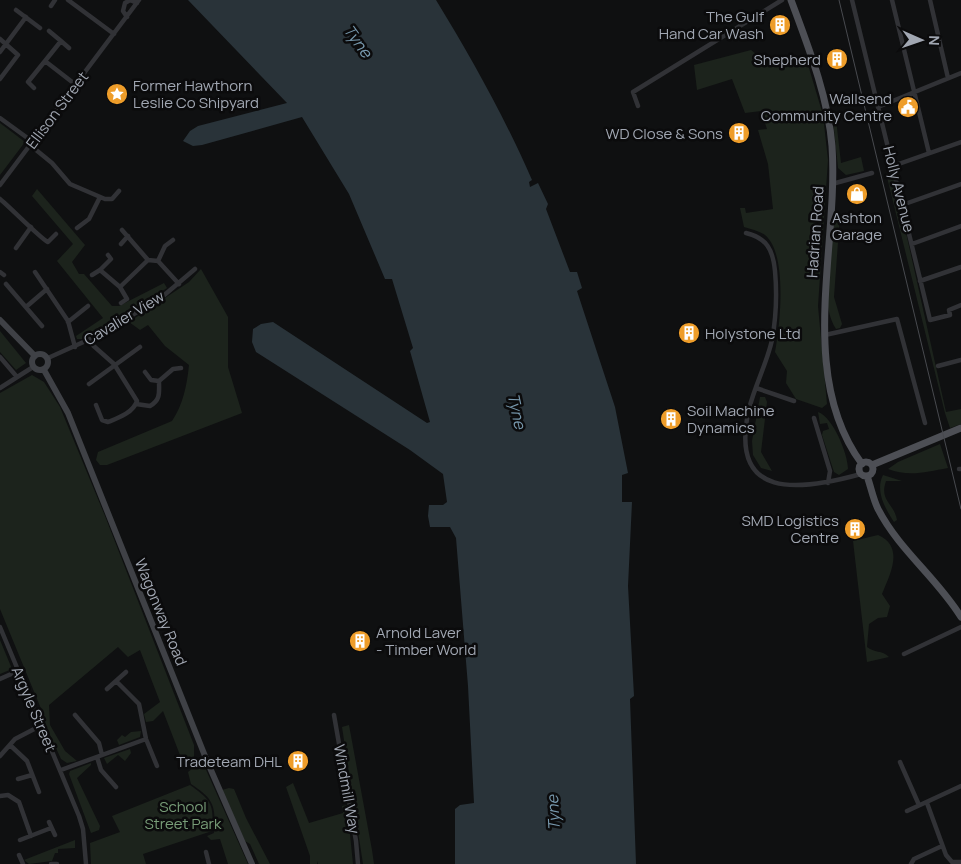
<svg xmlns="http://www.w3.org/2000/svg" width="961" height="864" font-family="Manrope,sans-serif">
<rect width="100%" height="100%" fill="#0f1011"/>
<!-- green -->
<path fill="#1c231c" d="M751,50l21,17 31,-11 3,2 17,57 5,45 -10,146 9,98 -5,4 -26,-9 -10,-16 1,-12 -12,-19c5,-26 13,-98 -10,-117 -6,-4 -14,-6 -21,-8l-4,-19h5l1,5 27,-4 -5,-45 -10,-34 9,-1 -6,-18 -16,2 -13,-34 -35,11 -3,-25z
M836,119l5,44 20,-6 3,14 -18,4 -8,-7 -5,-48z
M0,123l25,19 -25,33z
M892,170l54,242 15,-3v15l-11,4 -5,-15 -59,-240z
M37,189l48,56 -13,17 7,12h5l28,32h7l45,-23 3,5 -80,51h-10l-1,-3 27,-18 -46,-57 16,-17 -41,-48z
M840,215l-6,82 8,27 -2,4 -4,1c-18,-28 -6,-82 -1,-113z
M201,269l27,48v50l14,46 -135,52h-7l-4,-5 2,-8 74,-31c11,-16 15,-36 17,-56l-24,-19 -17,-21 -8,5 -11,-8 60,-40z
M0,331l26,32 -10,7 -16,-18z
M32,375l12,7 16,25 45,109 89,229v12l-9,11 -22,-57 -10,10 -7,1 -2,-8 16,-12 -20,-52 -12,7 -10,-10 -69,58 1,20 15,26 12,10 -10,2 -6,-4 -21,-46 2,-2 -42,-102v-216z
M760,397h5l2,5 -6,50 11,19 -11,-3 -8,-13 -1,-14z
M818,412c15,5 30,42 30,57l-9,6 -5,-3 -12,-37 1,-4 6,-2 -2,-6 -7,1z
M940,444l8,24c-22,4 -39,9 -60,1l10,-7z
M883,475l19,6h-16c-7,20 8,22 11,39l-3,2c-9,-14 -19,-31 -11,-47z
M878,535c27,12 12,39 4,59l8,12 -3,11 -9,1 -9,6 -2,23c7,6 15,3 22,10l-22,5 -14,-121z
M0,640l12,29 -12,5z
M349,725l23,125 2,14h-11l-21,-137z
M141,731l-1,6 -21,8 -2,-5 5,-5 3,2 6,-5z
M130,749l1,4 -6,8 -7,-6 -11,9 -3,-6z
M91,763v2l-14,13 23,48 -1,4 -8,3 -22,-59 1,-3z
M203,763l45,101h-20l-8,-25 -9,1 -4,-4 7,-3c2,-27 0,-34 -23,-49l-3,-12 10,-8z
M293,783l16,40 34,-10 -1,-7 5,-1 6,59h-35l-1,-3v3h-7v-8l-24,-69z
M190,785c22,16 24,19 22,46l-69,23 3,10h-55l-1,-21 30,-11 -8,-16z
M229,788l5,1 12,29 24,46h-11l-9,-20 -5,-3 -23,-51z
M75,840v8l-17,1v4h-3l-3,8 -23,3 -5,-4z"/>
<!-- water -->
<path fill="#293339" d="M188,0h248c36,59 69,118 96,180l-3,2 1,5 8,-4 10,21 -2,5 24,63h7l5,16 -5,3 38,116 13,66 -6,2v27h10l-4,84 6,110 -4,3 6,165h-181v-55l5,-4 14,-2 -6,-117 -12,-148 -6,-11h-20l-2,-11 1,-11h14l4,-3 -4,-28 -33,-24 -154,-98 -4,-10 1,-13 8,-5 12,-2 154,101 3,-1 -20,-71 3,-3 -21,-69h-7l-36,-85 -47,-77 -100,28 -9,1 -10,-5 7,-10 8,-5 89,-23z"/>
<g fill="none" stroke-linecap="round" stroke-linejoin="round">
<!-- minor -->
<path stroke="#313236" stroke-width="4.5" d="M68,0l46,34
M852,0l78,320 20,-5 -1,-5 12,-5
M892,0l37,153
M930,0l18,78
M51,6l4,-6
M16,10l24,18
M127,17l-4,-6 2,-8 5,-3 7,3
M49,31l12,10 -16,20 31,24
M0,39l18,16 -18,24
M61,41l8,7
M0,52l26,-35
M34,88l-6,-6 17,-21
M638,106l-5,-14 149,-92
M878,107l83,-34
M0,118l33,24
M30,145l22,18 18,21 35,15h7l7,-8
M893,166l68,-24
M832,184l40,-11
M0,185l139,-185
M0,199c9,7 42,41 48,43l8,-8
M902,205l59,-21
M77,228l12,-9 11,-22
M122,230l26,30
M746,233c21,5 27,17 29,38 2,22 1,47 -3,69 -5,23 -17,45 -23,69 -21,92 51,82 112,65
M121,244l7,-8
M912,244l49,-18
M16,248l15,-21
M108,255l3,4 -11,11 20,17 28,-27 10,1 21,23
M158,261l7,-15 8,-6
M0,272l4,3
M35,272l33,49 7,26
M92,275l8,-5
M920,281l41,-14
M6,284l36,42
M120,287l7,12 -6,4
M26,307l21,-18
M68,322l20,-16
M825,335l72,-16 28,104
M88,341l26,23 23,37c-4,12 -19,17 -29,21l-6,-2 -6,-15
M0,357l17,20
M48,358l51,-23 63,-38 33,-28
M938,366l23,-6
M145,372l6,8 8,1 14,-12 8,-1
M89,384l51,-37
M0,388l33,-21
M756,388l38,13
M136,404l14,2c11,-6 9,-14 9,-25
M814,418l16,53 -2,12
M959,469h2
M0,627l79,189 4,13 3,35
M904,654l57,-27
M0,679l18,-8
M116,681l23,23 7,35 11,27
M107,689l19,-17
M75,715l24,28 3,12
M334,715l22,126 2,23
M10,745l17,16 12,31
M0,756l15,-17 25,-13
M97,757l4,13 15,17
M900,762l19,43
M61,770l85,-31
M18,779l14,-4
M0,796l8,-1 11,7 12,34
M927,803l19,52 6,7h9
M907,811l54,-25
M49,822l6,13
M20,840l31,-12
M206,852l3,12
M19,855l4,9
M51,864h6
M911,864l3,-5 28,-13"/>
<!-- secondary -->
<path stroke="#3f4146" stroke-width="6" d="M0,320l35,36
M32 362a8 8 0 1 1 16 0a8 8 0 1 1-16 0Z
M44,370l24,43 139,348 45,103"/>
<!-- primary -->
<path stroke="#4d4f55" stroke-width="7" d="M791,0c17,46 37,96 41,146 7,101 -36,229 30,318
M859 469a7 7 0 1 1 14 0a7 7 0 1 1-14 0Z
M872,465l89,-37
M867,476c4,11 6,23 11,33 21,41 59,69 83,108"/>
<!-- tram -->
<path stroke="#484a4f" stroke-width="1" d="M839,0l122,509"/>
</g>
<!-- icons -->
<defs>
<g id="building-disc" transform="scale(1.125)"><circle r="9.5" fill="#ee9d2a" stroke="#0b0b0c"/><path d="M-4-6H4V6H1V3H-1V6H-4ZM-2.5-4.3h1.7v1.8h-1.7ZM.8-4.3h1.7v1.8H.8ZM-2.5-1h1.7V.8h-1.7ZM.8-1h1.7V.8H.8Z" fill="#fff"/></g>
<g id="sight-disc" transform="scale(1.125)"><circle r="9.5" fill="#ee9d2a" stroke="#0b0b0c"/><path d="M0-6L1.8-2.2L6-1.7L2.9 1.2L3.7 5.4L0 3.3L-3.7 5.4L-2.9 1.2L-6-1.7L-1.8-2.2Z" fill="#fff"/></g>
<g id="civic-disc" transform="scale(1.125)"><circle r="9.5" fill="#ee9d2a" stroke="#0b0b0c"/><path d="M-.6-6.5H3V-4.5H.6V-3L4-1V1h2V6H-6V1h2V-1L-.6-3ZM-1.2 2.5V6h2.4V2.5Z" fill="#fff"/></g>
<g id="shop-disc" transform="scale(1.125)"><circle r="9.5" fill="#ee9d2a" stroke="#0b0b0c"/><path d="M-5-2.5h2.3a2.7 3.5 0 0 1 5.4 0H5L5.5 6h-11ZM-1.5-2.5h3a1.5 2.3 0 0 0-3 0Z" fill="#fff"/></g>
</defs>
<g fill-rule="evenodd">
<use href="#building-disc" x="780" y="25"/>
<use href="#building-disc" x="837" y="59"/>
<use href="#sight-disc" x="117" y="94"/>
<use href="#civic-disc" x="908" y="107"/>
<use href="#building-disc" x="739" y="133"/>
<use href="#shop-disc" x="857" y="194"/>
<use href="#building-disc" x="689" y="333"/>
<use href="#building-disc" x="671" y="419"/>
<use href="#building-disc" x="855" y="529"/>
<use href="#building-disc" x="360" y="641"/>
<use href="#building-disc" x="298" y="761"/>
</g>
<g text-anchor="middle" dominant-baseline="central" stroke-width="5" stroke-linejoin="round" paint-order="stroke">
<!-- poi labels -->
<g font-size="15" fill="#a1a7b2" stroke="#0b0b0c" text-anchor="end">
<text x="764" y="16">The Gulf<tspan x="764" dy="17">Hand Car Wash</tspan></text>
<text x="821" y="59">Shepherd</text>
<text x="133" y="85" text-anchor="start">Former Hawthorn<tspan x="133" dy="17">Leslie Co Shipyard</tspan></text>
<text x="892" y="98">Wallsend<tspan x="892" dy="17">Community Centre</tspan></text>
<text x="723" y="133">WD Close &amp; Sons</text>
<text x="857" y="217" text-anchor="middle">Ashton<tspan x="857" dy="17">Garage</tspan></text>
<text x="705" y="333" text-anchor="start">Holystone Ltd</text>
<text x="687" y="410" text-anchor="start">Soil Machine<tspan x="687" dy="17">Dynamics</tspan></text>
<text x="839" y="520">SMD Logistics<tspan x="839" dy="17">Centre</tspan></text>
<text x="376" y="632" text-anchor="start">Arnold Laver<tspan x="376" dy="17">- Timber World</tspan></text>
<text x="282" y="761">Tradeteam DHL</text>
</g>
<!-- street labels -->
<g font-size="15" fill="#a1a7b2" stroke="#0b0b0c">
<text transform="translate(57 110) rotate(-53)">Ellison Street</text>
<text transform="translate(899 189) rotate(76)">Holly Avenue</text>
<text transform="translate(815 232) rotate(-86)">Hadrian Road</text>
<text transform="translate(124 318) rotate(-31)">Cavalier View</text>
<text transform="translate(161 612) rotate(68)">Wagonway Road</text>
<text transform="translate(34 709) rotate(67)">Argyle Street</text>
<text transform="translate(347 789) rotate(80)">Windmill Way</text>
</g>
<!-- park labels -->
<g font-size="15" fill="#789d78" stroke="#0b0b0c">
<text x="183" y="806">School<tspan x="183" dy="17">Street Park</tspan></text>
</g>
<!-- water labels -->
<g font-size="16" font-style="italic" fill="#7798ad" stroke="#0b0b0c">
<text transform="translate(358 41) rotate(54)">Tyne</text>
<text transform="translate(517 411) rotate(78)">Tyne</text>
<text transform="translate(553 813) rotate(-93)">Tyne</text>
</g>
</g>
<!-- north arrow -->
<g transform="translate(921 40) rotate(92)" stroke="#0b0b0c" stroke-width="4" paint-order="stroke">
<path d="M0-4L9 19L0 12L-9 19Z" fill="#a1a7b2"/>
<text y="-8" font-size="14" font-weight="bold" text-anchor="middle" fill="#a1a7b2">N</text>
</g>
</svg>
